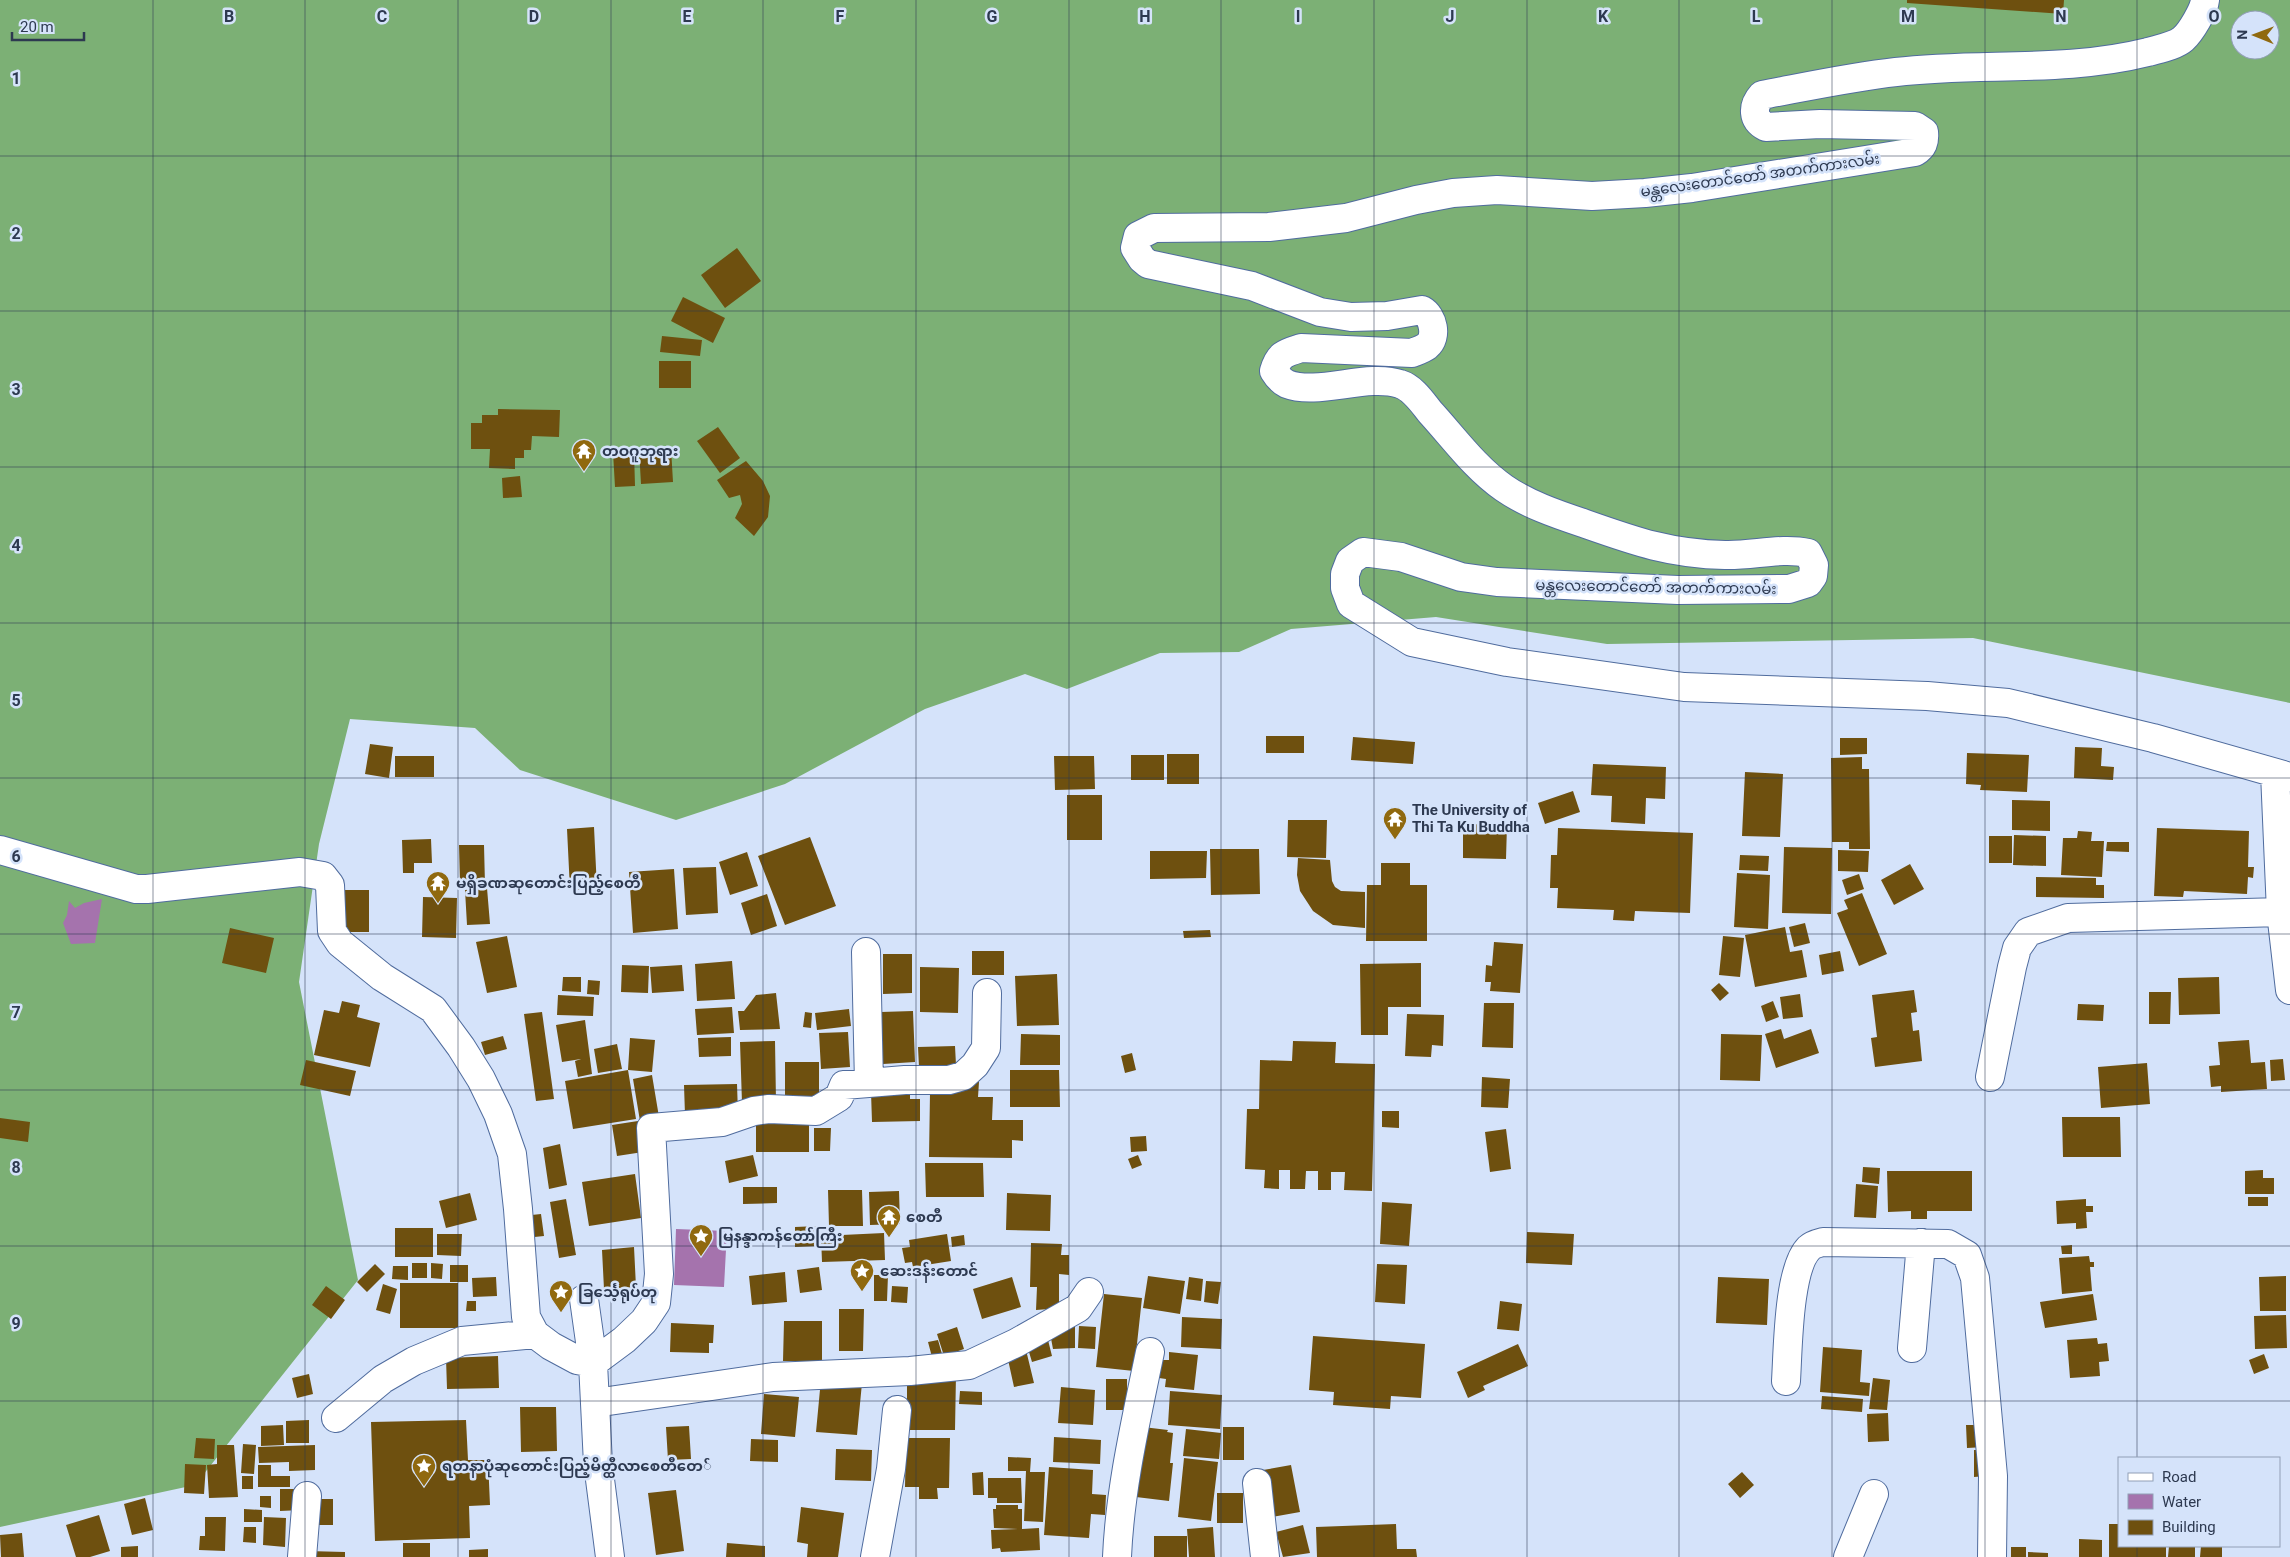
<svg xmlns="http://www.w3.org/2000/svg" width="2290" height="1557" font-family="Roboto,'Noto Sans Myanmar',sans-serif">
<rect width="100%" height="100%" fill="#d5e3fa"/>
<!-- forest -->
<path fill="#7cb075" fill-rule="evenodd" d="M0,0h2290v703l-317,-65 -366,6 -171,-27 -145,12 -52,23 -79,1 -93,36 -42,-15 -100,35 -140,75 -109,36 -156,-50 -45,-42 -125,-9 -31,125 -20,138 59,298 -163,205 -195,42zM2240,20h30v30h-30z"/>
<!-- water -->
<path fill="#a573ad" d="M102,899l-7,44 -24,1 -8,-21 4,-8 2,-14 6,7 9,-5z
M676,1229l51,2 -3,56 -50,-2z"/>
<!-- building -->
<path fill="#6e500f" d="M1907,0h157l-1,14 -156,-11z
M737,248l24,33 -36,27 -24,-33z
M683,297l42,21 -12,25 -42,-22z
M662,336l40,4 -2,16 -40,-4z
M659,361h32v27h-32z
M498,409l62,1 -1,27 -27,-1 -1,14h-7v8h-9v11l-26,-1 1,-19h-19v-26h11v-8h16z
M718,427l22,31 -20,15 -23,-32z
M671,448l2,34 -32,2 -2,-35z
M634,451l1,35 -20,1 -2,-35z
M746,461l17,20 7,15 -2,21 -14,19 -19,-18 7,-14 -2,-9 -11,3 -12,-18z
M520,476l2,21 -19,1 -1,-20z
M1266,736h38v17h-38z
M1353,737l62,5 -2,22 -62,-4z
M1840,738h27v16l-27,1z
M370,744l23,3 -4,31 -24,-4z
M2075,747l27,1 -1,18 13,1 -1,13 -39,-2z
M1967,753l62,2 -2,37 -47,-2 1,-5 -15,-1z
M1167,754h32v30h-32z
M1131,755h33v25h-33z
M395,756h39v21h-39z
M1054,756h40l1,33 -40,1z
M1862,757v12h7l1,80h-21v-7h-17l-1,-84z
M1593,764l73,3 -1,32 -19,-1 -1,26 -34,-2 1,-26 -21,-1z
M1745,772l38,2 -3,63 -38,-1z
M1573,791l7,21 -35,12 -7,-21z
M1067,795h35v45h-35z
M2012,800l38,1v30l-38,-1z
M1288,820h39l-1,38 -39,-1z
M1463,824l44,1 -1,34 -43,-1z
M594,827l3,62 -27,1 -3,-61z
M1558,828l135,5 -3,80 -55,-2 -1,10 -21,-1 1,-10 -57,-2 1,-20h-8l1,-33h6z
M2157,828l92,3 -1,36h6l-1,11 -5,-1 -1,17 -63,-3 -1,6 -29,-1z
M2078,831l14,1 -1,9h13l-2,36 -41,-2 2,-37h14z
M2014,835l32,1v30l-33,-1z
M1989,836h23v27h-23z
M810,837l26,69 -51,19 -27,-69z
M431,839l1,24h-18v10h-11l-1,-33z
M2107,842h22v10l-23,-1z
M459,845h25l1,40h-25z
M1784,847l48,1 -1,66 -49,-1z
M1210,849h49l1,45 -49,1z
M1838,850l31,1 -1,21 -30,-1z
M1150,851h57l-1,27 -56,1z
M747,852l11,34 -28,9 -11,-33z
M1740,855l29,1 -1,15 -29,-1z
M1298,858l32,2 2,21 3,6 6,4 24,1v36l-32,-3 -20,-14 -13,-20 -3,-16z
M1381,863h29v22h17v56h-61l1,-56h14z
M1910,864l14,25 -30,16 -13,-25z
M716,867l2,46 -32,2 -3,-47z
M674,869l4,60 -45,4 -4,-61z
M1737,873l33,2 -2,54 -34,-2z
M1859,874l5,15 -17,6 -5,-15z
M2036,877l60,1v7h8v13l-68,-1z
M487,888l3,36 -23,1 -2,-35z
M342,890h27v42h-27z
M1862,893l25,61 -28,12 -22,-53 11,-4 -4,-9z
M767,894l10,32 -26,9 -10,-32z
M423,897l34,1 -1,40 -34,-1z
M1805,923l5,20 -16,4 -5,-20z
M1785,927l5,25 12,-2 5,27 -52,10 -10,-52z
M230,928l44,10 -8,35 -44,-10z
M1210,930l1,7 -27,1 -1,-7z
M507,936l10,51 -30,6 -11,-51z
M1723,936l21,2 -4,39 -21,-2z
M1494,942l29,2 -3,49 -30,-2 1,-9h-6l1,-17 6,1z
M972,951h32v24h-32z
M1840,951l4,20 -22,4 -3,-20z
M883,954h29v39l-29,1z
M732,961l3,38 -38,2 -2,-37z
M1421,963v44h-33v28h-27l-1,-71z
M622,965l27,1 -1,27 -27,-1z
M682,965l2,26 -32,2 -2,-26z
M920,967l39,1 -1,45 -38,-1z
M1057,974l2,51 -42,1 -2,-50z
M563,977h18v15l-19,-1z
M2219,977l1,37 -41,1 -1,-37z
M588,980l12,1 -1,14 -12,-1z
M1719,983l10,10 -9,8 -9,-11z
M1914,990l3,22 -6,1 2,18 6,-1 3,31 -47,6 -4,-29 6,-1 -5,-42z
M2149,992h22l-1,32h-21z
M776,993l4,36 -40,1 -2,-19h6l12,-16z
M1800,994l3,23 -20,2 -3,-22z
M558,995l36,2 -1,19 -36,-1z
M342,1001l18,4 -3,12 23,6 -10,44 -56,-12 10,-45 15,3z
M1773,1001l6,16 -13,5 -5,-16z
M1484,1003h30l-1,45 -31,-1z
M2078,1004l26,1 -1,16 -26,-1z
M732,1007l2,26 -37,2 -2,-26z
M849,1009l2,17 -34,4 -2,-17z
M913,1011l2,51 -32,2 -2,-52z
M542,1012l12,87 -18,2 -12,-87z
M805,1012l7,1 -1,15 -8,-1z
M1407,1014l37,1 -1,31 -11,-1 -1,12 -26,-1z
M585,1020l7,54 -14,3 -3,-16 6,-2 -19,3 -6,-37z
M1781,1029l3,10 27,-10 8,24 -43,15 -11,-34z
M848,1032l2,35 -29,2 -2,-36z
M1021,1034l39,1v30h-40z
M1721,1034l41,1 -2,46 -40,-1z
M503,1036l4,13 -22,6 -4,-13z
M731,1037v19l-32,1 -1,-19z
M630,1038l25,2 -3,32 -24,-2 8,49 -63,10 -8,-48 63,-11z
M2249,1040l2,23 14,-1 2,27 -46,3v-6l-10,1 -2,-21 11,-1 -2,-23z
M775,1041l1,61 -34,1 -2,-61z
M1293,1041l43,1 -1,21 40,1 -3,127 -28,-1 1,-18h-14v18h-13v-19h-12l-1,18h-15v-19h-11v19l-15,-1 1,-18 -20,-1 2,-60h12l1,-49 32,1z
M617,1044l5,25 -24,4 -4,-24z
M955,1046l1,19 -37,2 -1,-20z
M1132,1053l4,17 -11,3 -4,-17z
M2283,1059l2,21 -14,1 -1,-21z
M306,1060l50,11 -6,25 -50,-11z
M785,1062h34v36h-34z
M2147,1063l3,41 -49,4 -3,-41z
M1010,1070h49l1,37h-50z
M652,1075l7,42 -19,4 -7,-42z
M1482,1077l28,2 -2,29 -27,-1z
M954,1081l25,1 -1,15h15l-1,23h31v21l-11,-1v18l-83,-1 1,-64 24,1z
M737,1084l1,30 -53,1 -1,-30z
M910,1091v8h10v22l-48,1 -1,-30z
M1382,1111h17v17l-17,-1z
M756,1117h53v35h-53z
M2062,1117h58l1,40h-58z
M0,1118l30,4 -2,20 -28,-4z
M638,1121l5,31 -26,4 -5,-31z
M814,1128h17l-1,23h-16z
M1506,1129l5,40 -21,3 -5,-40z
M1146,1136l1,15 -16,1 -1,-15z
M560,1144l7,41 -18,4 -6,-41z
M753,1155l5,21 -29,7 -4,-22z
M1138,1155l4,10 -10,4 -4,-10z
M925,1163h58l1,34h-58z
M1863,1167l17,1 -1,16 -17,-2z
M2263,1170v8h11v16h-29v-23z
M1887,1171h85v40h-45v8h-16v-8l-23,1z
M635,1174l6,44 -52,8 -7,-44z
M1856,1184l22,2 -2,32 -22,-1z
M743,1187h34v16l-34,1z
M828,1190h34l1,36h-34z
M899,1191l1,33 -30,1 -1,-33z
M470,1193l7,27 -31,8 -7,-27z
M1007,1193l44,2 -1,36 -44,-1z
M2248,1197h20v9h-20z
M566,1199l10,56 -17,3 -9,-56z
M2086,1199v7h7v6h-7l1,16 -11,1v-6l-19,1 -1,-23z
M1382,1202l30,2 -3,42 -29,-2z
M541,1214l3,22 -19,2 -3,-22z
M819,1226l1,20 -25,1v-20z
M395,1228h38v29h-38z
M1527,1232l47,2 -2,31 -46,-2z
M884,1233l1,27 -63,2 -1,-26z
M437,1234h25l-1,22 -24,-1z
M947,1234l4,27 -38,6 -1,-5 -7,1 -3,-15 8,-1 -1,-7z
M964,1235l1,10 -13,2 -1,-10z
M1031,1243l31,1 -1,11h8v20l-10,-1v30l-10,5 -13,1 1,-23h-7z
M2072,1245v9h-10l-1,-8z
M634,1247l2,40 -32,2 -2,-39z
M2089,1256l1,6h4v5h-4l2,24 -30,3 -3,-36z
M412,1263h15v15h-15z
M431,1263l12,1 -1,15 -11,-1z
M375,1264l10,10 -18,18 -10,-10z
M1377,1264l30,1 -2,39 -30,-2z
M450,1265h18v17h-18z
M393,1266h15v14l-16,-1z
M819,1267l3,23 -22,3 -3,-23z
M785,1272l2,30 -35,3 -3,-29z
M874,1275h14l-1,26h-13z
M1148,1276l37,5 -5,33 -37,-6z
M2286,1276v35h-26l-1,-34z
M496,1277l1,19 -24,1 -1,-19z
M1012,1277l9,30 -39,12 -9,-30z
M1189,1277l14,2 -2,22 -15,-2z
M1718,1277l51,2 -2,46 -51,-2z
M1206,1281l15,1 -3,22 -14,-2z
M400,1283h58v45h-58z
M383,1284l14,5 -7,25 -14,-4z
M326,1286l19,14 -14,19 -19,-14z
M892,1286l16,1 -1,16 -16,-1z
M1104,1294l38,4 -8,73 -38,-4z
M2093,1294l4,26 -52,8 -5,-26z
M467,1301h9v10h-10z
M1500,1301l22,3 -3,27 -22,-2z
M839,1309h25l-1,42h-24z
M2286,1315l1,33 -32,1 -1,-33z
M1182,1317l40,2 -1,30 -40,-2z
M1075,1320v28l-22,1 -3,-16z
M784,1321h38v40h-39z
M671,1323l43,2 -1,18h-4v10l-39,-1z
M1079,1326l17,1 -1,22 -17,-1z
M957,1327l7,22 -20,7 -7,-22z
M1047,1336l5,20 -20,6 -6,-20z
M1313,1336l112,8 -4,54 -30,-2 -1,13 -57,-4 1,-13 -25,-2z
M2097,1338l1,6 9,-1 2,18 -10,1 1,14 -30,2 -3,-38z
M938,1340l4,14 -10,3 -4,-15z
M1518,1344l10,22 -45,20 2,4 -17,8 -11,-26z
M1823,1347l39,3 -2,32 10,1 -1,13 -49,-4z
M1026,1350l8,33 -20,4 -7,-32z
M1169,1352l29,3 -4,35 -29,-3 1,-8 -7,-1 2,-18h8z
M2264,1354l5,14 -15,6 -5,-14z
M498,1356l1,32 -52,1 -1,-31z
M907,1373l49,1 -1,56h-48z
M309,1374l4,20 -16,4 -5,-20z
M1873,1378l17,2 -3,30 -18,-1z
M821,1379l41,4 -5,52 -41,-3z
M1106,1379h21v31h-21z
M1061,1387l34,3 -2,35 -35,-2z
M960,1391l22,1v13l-23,-1z
M1170,1391l52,4 -2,34 -52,-4z
M764,1394l35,3 -4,40 -34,-3z
M1822,1396l41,3 -1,13 -41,-3z
M520,1407h36l1,44 -36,1z
M1888,1413l1,28 -21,1 -1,-28z
M309,1420v23h-23v-22z
M466,1420l2,40h20l2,45 -21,1 1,32 -95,3 -4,-119z
M283,1425l1,20 -23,1v-20z
M1966,1425h19v22l-18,1z
M689,1426l2,33 -23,1 -2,-33z
M1143,1427l25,3 -1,2 6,1 -3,30h3l-4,38 -33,-4z
M1223,1427h21v33h-21z
M1186,1429l35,4 -2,26 -36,-3z
M1054,1437l47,3 -1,24 -47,-2z
M196,1438l19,1 -1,20 -20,-1z
M906,1438h44l-1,50h-12l1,11h-19v-12h-14z
M751,1439l27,1v22l-28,-1z
M243,1444l13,1 -2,29 -13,-1z
M217,1445h17l4,52 -29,1 -2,-33 10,-1z
M315,1445v25l-26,1v-9l-30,1 -1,-16z
M836,1449l36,1 -1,31 -36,-1z
M1974,1450h11l1,26 -12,1z
M1008,1457l23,1 -1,14h15l-2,50 -19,-1 2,-50h-18z
M1184,1458l34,4 -7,59 -33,-4z
M185,1464l21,1 -2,29 -20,-1z
M258,1465h13v11h19v11h-32z
M1291,1465l9,47 -28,5 -9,-47z
M1049,1467l44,3 -1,24 14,1 -1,20 -14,-1 -2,24 -45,-3z
M983,1472l1,23h-11l-1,-22z
M1742,1472l12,13 -14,13 -12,-14z
M242,1476h11v13h-11z
M988,1478h33l1,25h-25v-5h-9z
M280,1489h22v21l-22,1z
M676,1490l8,61 -28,4 -8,-62z
M1217,1493h26v30h-26z
M260,1496h11v12l-11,-1z
M145,1498l8,32 -21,5 -8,-31z
M312,1499h21v26h-21z
M996,1505h22v4h4v20l17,-1 1,22 -39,2 -1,-4 -8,1 -1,-19 27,-1 -24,-1 -1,-19h3z
M801,1507l43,6 -6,44h-31l1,-13 -11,-2z
M244,1509l18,1v12h-18z
M99,1515l11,36 -20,6h-14l-10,-32z
M205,1517h21l-1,34 -26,-1 1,-14h5z
M264,1517l22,1 -1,29 -22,-2z
M1396,1524l1,25h19l1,8h-100l-1,-30z
M2109,1524h10v22h47v11h-57z
M1303,1525l7,28 -27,4 -7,-25z
M244,1527h12v16l-13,-1z
M1213,1527l2,30h-26l-2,-28z
M22,1533l2,24h-23l-1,-22z
M1154,1536h33v21h-33z
M2079,1539l23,1v17h-23z
M403,1543h27v14h-27z
M727,1543l38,3v11h-39z
M138,1546v11h-17v-10z
M2169,1546h26v11h-27z
M2201,1546h21v11h-22z
M2011,1547h15v10h-15z
M488,1549v8h-19v-7z
M307,1551l38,1v5h-38z
M2028,1552l20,1v4h-20z"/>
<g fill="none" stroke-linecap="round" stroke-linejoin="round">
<!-- minor casing -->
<g stroke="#506c9e" stroke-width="30">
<path id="minor" d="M2205,0c-1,10 -14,32 -22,39 -8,7 -25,10 -35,13 -84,21 -168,10 -252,20 -45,5 -91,15 -134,23 -10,11 -10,25 4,32l54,-3 95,2 9,6c1,10 -1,15 -9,20l-223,36 -47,5 -53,3 -95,-6 -44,3 -37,7 -70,18 -77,9 -115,1 -16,8 -3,12 7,11 6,5 104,22 68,26 31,5 36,-1 35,-6c11,6 16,27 5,36 -4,3 -10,5 -15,7l-111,-5c-16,5 -22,6 -27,23 3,5 7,10 13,13 31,12 80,-11 113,0 13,4 22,18 30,28 23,25 45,56 74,76 23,16 52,26 79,35 51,18 87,31 142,32 27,1 57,-8 83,-2l6,12 -1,11 -5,7 -19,6 -111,1 -181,-8 -36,-5 -60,-20 -38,-5 -13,9 -5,13v14l6,16 61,38 95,20 177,25 243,9 81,7 145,35 137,39
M2275,773l6,139 9,78
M0,850l136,39h11l153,-17 23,4 7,9 2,46 8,12 42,34 51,32 28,38 20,32 17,35 14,40 6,55 8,108 9,17 16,12 26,14 16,3 31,-23 20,-19 12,-18 3,-29 -8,-146 71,-6 32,-11 15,-2 47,2 23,-14 5,-12 61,-5h44l14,-4 12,-11 11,-17 1,-55
M866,952l3,131
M1990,1077l22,-110 5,-19 11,-16 40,-14 213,-6
M584,1299l9,64 5,101 12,93
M1912,1348l9,-105
M1786,1381c2,-31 2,-112 23,-133 3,-3 10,-5 14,-6l125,2 19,11 8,23 18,198 -1,81
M595,1403l178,-26 137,-6 59,-6 47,-22 62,-35 11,-16
M336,1418l47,-39 31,-18 48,-20 73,-7
M1257,1483l8,74
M302,1557l5,-61
M875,1557l16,-88 6,-59
M1117,1557c3,-69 19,-137 33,-205
M1848,1557l26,-63"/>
</g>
<!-- minor -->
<use href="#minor" stroke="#fff" stroke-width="28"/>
</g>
<!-- grid -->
<path fill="none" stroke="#2d3950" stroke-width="1" stroke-opacity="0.55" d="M153,0v1557M305,0v1557M458,0v1557M611,0v1557M763,0v1557M916,0v1557M1069,0v1557M1221,0v1557M1374,0v1557M1527,0v1557M1679,0v1557M1832,0v1557M1985,0v1557M2137,0v1458M0,156h2290M0,311h2290M0,467h2290M0,623h2290M0,778h2290M0,934h2290M0,1090h2290M0,1246h2290M0,1401h2290M2137,1546v11"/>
<!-- icons -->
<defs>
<g id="temple-pin" transform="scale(1.25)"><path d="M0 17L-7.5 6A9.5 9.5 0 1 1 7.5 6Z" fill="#90690f" stroke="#d5e3fa"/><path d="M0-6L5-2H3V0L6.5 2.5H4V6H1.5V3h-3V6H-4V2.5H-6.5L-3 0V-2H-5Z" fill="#fff"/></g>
<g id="sight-pin" transform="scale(1.25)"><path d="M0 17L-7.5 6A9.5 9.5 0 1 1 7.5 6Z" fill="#90690f" stroke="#d5e3fa"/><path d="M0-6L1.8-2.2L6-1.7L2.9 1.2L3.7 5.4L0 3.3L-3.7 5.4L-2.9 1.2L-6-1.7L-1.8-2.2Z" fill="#fff"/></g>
</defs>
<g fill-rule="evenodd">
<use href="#temple-pin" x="584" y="451"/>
<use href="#temple-pin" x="1395" y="819"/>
<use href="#temple-pin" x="438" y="883"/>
<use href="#temple-pin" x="889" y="1217"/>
<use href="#sight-pin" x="701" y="1236"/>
<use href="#sight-pin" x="862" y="1271"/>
<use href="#sight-pin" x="561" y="1292"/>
<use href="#sight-pin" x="424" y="1466"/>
</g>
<g text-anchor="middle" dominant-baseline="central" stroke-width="5" stroke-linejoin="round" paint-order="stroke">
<!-- street labels -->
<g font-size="15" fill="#2d3950" stroke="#d5e3fa">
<text transform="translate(1760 175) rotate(-8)">မန္တလေးတောင်တော် အတက်ကားလမ်း</text>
<text transform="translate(1656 587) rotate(1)">မန္တလေးတောင်တော် အတက်ကားလမ်း</text>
</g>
<!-- poi labels -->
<g font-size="15" font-weight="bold" fill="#2d3950" stroke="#d5e3fa" text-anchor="start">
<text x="602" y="451">တဝဂူဘုရား</text>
<text x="1412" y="810">The University of<tspan x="1412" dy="17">Thi Ta Ku Buddha</tspan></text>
<text x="456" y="883">မရှိခဏဆုတောင်းပြည့်စေတီ</text>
<text x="906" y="1217">စေတီ</text>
<text x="718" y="1236">မြနန္ဒာကန်တော်ကြီး</text>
<text x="880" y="1271">ဆေးဒန်းတောင်</text>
<text x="578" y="1292">ခြင်္သေ့ရုပ်တု</text>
<text x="442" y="1466">ရတနာပုံဆုတောင်းပြည့်မိတ္ထီလာစေတီတေ်</text>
</g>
</g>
<g font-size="16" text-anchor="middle" font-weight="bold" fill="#2d3950" stroke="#d5e3fa" stroke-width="5" stroke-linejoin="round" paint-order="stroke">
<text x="229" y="22">B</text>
<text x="382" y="22">C</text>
<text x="534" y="22">D</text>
<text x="687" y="22">E</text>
<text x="840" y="22">F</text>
<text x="992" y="22">G</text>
<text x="1145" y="22">H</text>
<text x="1298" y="22">I</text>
<text x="1450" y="22">J</text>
<text x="1603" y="22">K</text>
<text x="1756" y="22">L</text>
<text x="1908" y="22">M</text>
<text x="2061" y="22">N</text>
<text x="2214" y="22">O</text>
<text x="16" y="84">1</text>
<text x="16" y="239">2</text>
<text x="16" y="395">3</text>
<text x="16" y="551">4</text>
<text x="16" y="706">5</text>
<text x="16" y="862">6</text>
<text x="16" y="1018">7</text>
<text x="16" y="1173">8</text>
<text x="16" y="1329">9</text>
</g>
<!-- legend -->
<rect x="2118" y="1457" width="162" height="90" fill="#d5e3fa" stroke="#929fb6"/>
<rect x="2128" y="1473" width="25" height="8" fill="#ffffff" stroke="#929fb6"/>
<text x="2162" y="1482" font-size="15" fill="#2d3950">Road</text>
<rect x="2128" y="1494" width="25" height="15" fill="#a573ad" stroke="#929fb6"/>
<text x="2162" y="1507" font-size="15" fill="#2d3950">Water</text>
<rect x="2128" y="1520" width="25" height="15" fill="#6e500f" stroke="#929fb6"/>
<text x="2162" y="1532" font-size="15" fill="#2d3950">Building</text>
<!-- north arrow -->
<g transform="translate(2255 35) rotate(271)"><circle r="24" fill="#d5e3fa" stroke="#929fb6"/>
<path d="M0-4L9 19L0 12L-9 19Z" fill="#90690f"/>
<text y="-8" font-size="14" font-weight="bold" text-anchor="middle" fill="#2d3950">N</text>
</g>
<!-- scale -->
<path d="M12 32v8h72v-8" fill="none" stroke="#2d3950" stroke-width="2.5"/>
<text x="20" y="32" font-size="15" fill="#2d3950" stroke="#d5e3fa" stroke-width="4" paint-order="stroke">20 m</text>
</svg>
